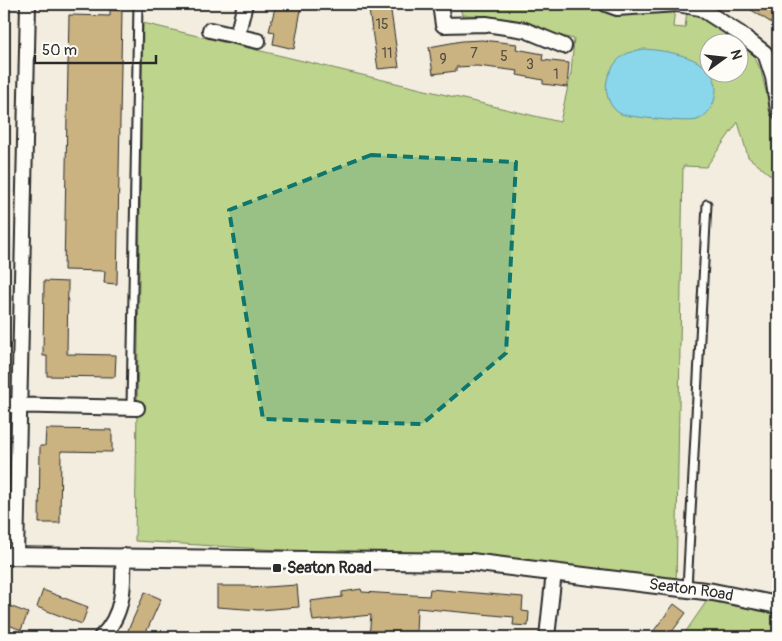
<svg xmlns="http://www.w3.org/2000/svg" width="782" height="641" font-family="Pangolin,sans-serif">
<rect width="100%" height="100%" fill="#f3eddf"/>
<filter id="ink" filterUnits="userSpaceOnUse"><feTurbulence type="fractalNoise" baseFrequency=".02" numOctaves="2"/><feDisplacementMap in="SourceGraphic" scale="10" xChannelSelector="R" yChannelSelector="G"/><feConvolveMatrix kernelMatrix="1 2 1 2 8 2 1 2 1" color-interpolation-filters="sRGB"/></filter>
<g filter="url(#ink)">
<!-- green -->
<path fill="#bcd48b" stroke="#74805b" d="M459,4h127l27,9 17,2 45,-6 -2,18 12,1 2,-17 15,5 36,26h-28v30h30v-29l14,13 7,15 11,45 6,10v55l-30,-24 -10,-35 -32,45 -23,-1 -7,422 -205,-26 -336,-21 8,-518 417,99 11,-49 3,-34c-41,-9 -68,-25 -112,-24z
M713,592l65,13v32h-96z"/>
<!-- water -->
<path fill="#8ad6ea" stroke="#64929e" d="M644,49c29,2 83,11 70,52 -3,8 -8,16 -17,19 -8,3 -68,-3 -76,-6 -14,-7 -18,-27 -12,-40 8,-17 16,-22 35,-25z"/>
<!-- building -->
<path fill="#cab281" stroke="#2b2b2b" d="M276,4h26l-8,45 -21,-5 2,-12 -6,-1z
M368,4h22l9,63 -21,2z
M742,4h36v23z
M110,10l12,1 -5,273 -13,-1 1,-12 -41,-1 5,-255 41,1z
M482,40l35,4 -1,5 27,5 -1,6 27,3 -2,24 -24,-3v-4l-26,-5 1,-4 -41,-5 -21,1v4l-23,3 -4,-27 33,-6z
M44,281l24,1 -1,72 49,1 -1,22 -68,-1v-20h-4z
M46,429l66,1v22l-51,-1 -1,72h-21l1,-77h5z
M297,585l2,22 -40,3 -42,-3v-21h34v2z
M361,589l1,3 67,4 1,-7 93,8 -1,14 7,1 -1,14 -15,-1 1,-8 -97,-9 -1,26 -4,-1v4h-43l2,-22 -58,6 -3,-20 32,-4v-5z
M43,590l45,17 -6,17 -45,-17z
M145,592l16,7 -17,38h-19z
M4,604l24,9 -7,17 -17,-7z
M674,604l12,9 -18,24h-19z"/>
<g fill="none" stroke-linecap="round" stroke-linejoin="round">
<!-- service casing -->
<g stroke="#2b2b2b" stroke-width="11">
<path id="service" d="M131,408l7,-404
M687,589l20,-385"/>
</g>
<!-- minor casing -->
<g stroke="#2b2b2b" stroke-width="18">
<path id="minor" d="M440,4l3,21 43,-1 39,6 39,16
M606,4l11,4 60,-4 23,4 39,25 26,20 8,24 5,33
M210,30l48,11
M237,36l8,-32
M4,405l133,3
M16,556l12,-552
M101,637c23,-22 23,-51 22,-81
M547,637l7,-65"/>
</g>
<!-- tertiary casing -->
<g stroke="#2b2b2b" stroke-width="20">
<g id="tertiary">
<path id="s1" d="M4,556l467,6 242,30 65,13"/>
</g>
</g>
<!-- service -->
<use href="#service" stroke="#fdfcf7" stroke-width="7"/>
<!-- minor -->
<use href="#minor" stroke="#fdfcf7" stroke-width="14"/>
<!-- tertiary -->
<use href="#tertiary" stroke="#fdfcf7" stroke-width="16"/>
</g>
</g>
<!-- marked area -->
<path fill="#0f766e" fill-opacity="0.2" stroke="#0f766e" stroke-width="4" stroke-dasharray="10 6" stroke-linejoin="round" d="M371,155l145,7 -10,191 -84,71 -159,-5 -34,-209z"/>
<!-- markers -->
<rect fill="#2b2b2b" stroke="#fdfcf7" stroke-width="2" x="272" y="563" width="10" height="10" rx="2.5"/>
<g text-anchor="middle" dominant-baseline="central" stroke-width="5" stroke-linejoin="round" paint-order="stroke">
<!-- number labels -->
<g font-size="14" fill="#534d40">
<text x="382" y="24">15</text>
<text x="387" y="53">11</text>
<text x="474" y="53">7</text>
<text x="504" y="56">5</text>
<text x="443" y="59">9</text>
<text x="530" y="64">3</text>
<text x="556" y="74">1</text>
</g>
<!-- poi labels -->
<g font-size="16" font-weight="bold" fill="#2b2b2b" stroke="#fdfcf7" text-anchor="start">
<text x="287" y="568">Seaton Road</text>
</g>
<!-- street labels -->
<g font-size="16" fill="#2b2b2b" stroke="#fdfcf7">
<text stroke="none"><textPath href="#s1" startOffset="689">Seaton Road</textPath></text>
</g>
</g>
<!-- margin -->
<rect width="782" height="641" fill="none" stroke="#fdfcf7" stroke-width="20"/>
<rect x="10" y="10" width="762" height="621" fill="none" stroke="#2b2b2b" stroke-width="2" filter="url(#ink)"/>
<!-- north arrow -->
<g transform="translate(724 58) rotate(75)"><circle r="24" fill="#fdfcf7" stroke="#a9a8a5"/>
<path d="M0-4L9 19L0 12L-9 19Z" fill="#2b2b2b"/>
<text y="-8" font-size="14" font-weight="bold" text-anchor="middle" fill="#2b2b2b">N</text>
</g>
<!-- scale -->
<path d="M35 55v8h121v-8" fill="none" stroke="#2b2b2b" stroke-width="2.5"/>
<text x="42" y="55" font-size="15" fill="#2b2b2b" stroke="#fdfcf7" stroke-width="4" paint-order="stroke">50 m</text>
</svg>
